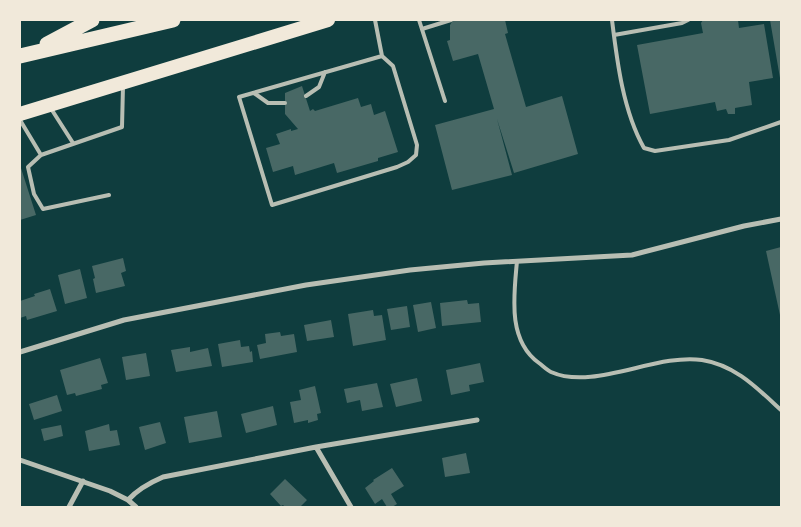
<svg xmlns="http://www.w3.org/2000/svg" width="801" height="527" font-family="Manrope,sans-serif">
<rect width="100%" height="100%" fill="#0f3d3e"/>
<!-- building -->
<path fill="#486865" d="M453,20h52l3,13 -3,1 21,73 36,-11 16,58 -64,19 -17,-54 15,56 -60,15 -17,-65 59,-16 -16,-55 -25,7 -6,-20 3,-1v-15z
M703,20h35l1,8 25,-4 9,54 -24,4 3,23 -17,3v6h-7l-2,-5 -9,2 -2,-9 -65,12 -13,-69 66,-12 -2,-10z
M770,20h11v58h-1z
M302,86l8,25 3,-2 2,2 43,-13 3,9 10,-3 3,11 11,-4 13,41 -20,6v3l-41,12 -3,-10 -39,12 -2,-9 -20,6 -7,-24 14,-4 -4,-10 15,-5v2l7,-2 -13,-15v-21z
M20,165l16,50 -16,5z
M781,247v68h-1l-14,-64z
M123,258l3,13 -5,2 4,13 -29,7 -3,-14 2,-1 -3,-12z
M80,269l7,29 -22,6 -7,-29z
M50,289l7,22 -30,9 -1,-4 -6,2v-17l15,-5 -1,-2z
M467,300l1,4 11,-1 2,19 -39,4 -2,-23z
M431,302l5,26 -18,4 -5,-27z
M407,306l3,21 -19,3 -4,-21z
M373,310l1,6 8,-1 4,25 -33,6 -5,-32z
M331,320l3,17 -27,4 -3,-16z
M280,332l1,4 13,-2 3,18 -37,7 -3,-14 9,-2 -1,-9z
M240,340l1,7 8,-1 1,6 2,-1 1,11 -31,5 -4,-23z
M190,347v5l18,-4 4,18 -36,6 -5,-22z
M146,353l4,23 -24,4 -4,-23z
M100,358l8,25 -7,2 1,4 -26,7 -1,-3 -8,2 -7,-25z
M480,363l4,19 -15,3 1,6 -19,4 -5,-25z
M417,378l5,23 -26,6 -6,-23z
M377,383l6,24 -21,4 -2,-11 -13,3 -3,-14z
M315,386l6,27 -4,1 1,6 -10,3v-3l-14,3 -4,-21 11,-2 -2,-10z
M57,395l5,16 -28,9 -5,-16z
M273,406l4,19 -31,8 -5,-19z
M217,411l5,26 -33,6 -5,-26z
M160,422l6,21 -21,7 -6,-23z
M109,424l1,7 7,-1 3,15 -31,6 -4,-20z
M61,425l2,11 -19,5 -3,-12z
M466,453l4,20 -25,4 -3,-19z
M392,468l12,18 -13,8 6,10 -5,3h-5l-5,-8 -7,5 -10,-16 9,-7 -1,-1z
M285,479l22,21 -7,7h-15l-2,-2 -2,1 -11,-12z"/>
<g fill="none" stroke-linecap="round" stroke-linejoin="round">
<!-- service -->
<path stroke="#b8beb3" stroke-width="4" d="M375,20l7,36 11,10 24,79 -1,10 -8,7 -11,5 -125,38 -33,-108 143,-41
M419,20l26,81
M612,20c5,41 11,91 32,128l11,3 74,-11 52,-18
M422,29l29,-9
M614,35l68,-12 6,-3
M254,93l14,10h17
M306,96l13,-9 6,-15
M50,107l23,36
M20,120l21,35 81,-28 1,-41
M41,155l-13,12 6,27 9,15 66,-14
M517,261c-3,34 -10,79 22,102 4,3 8,7 12,9 43,19 105,-19 151,-12 33,5 55,28 79,50"/>
<!-- minor -->
<path stroke="#b8beb3" stroke-width="5" d="M20,352l104,-32 182,-35 104,-15 74,-7 148,-8 112,-29 37,-7
M316,447l35,60
M20,460l90,31 18,9 8,7
M128,500c10,-11 21,-17 35,-23l153,-30 161,-27
M69,507l14,-26"/>
<!-- trunk -->
<path stroke="#f1e9da" stroke-width="14" d="M20,114l308,-94"/>
<!-- motorway -->
<path stroke="#f1e9da" stroke-width="15" d="M47,44l45,-24
M20,56l153,-36"/>
</g>
<!-- border -->
<rect width="801" height="527" fill="none" stroke="#f1e9da" stroke-width="42"/>
</svg>
